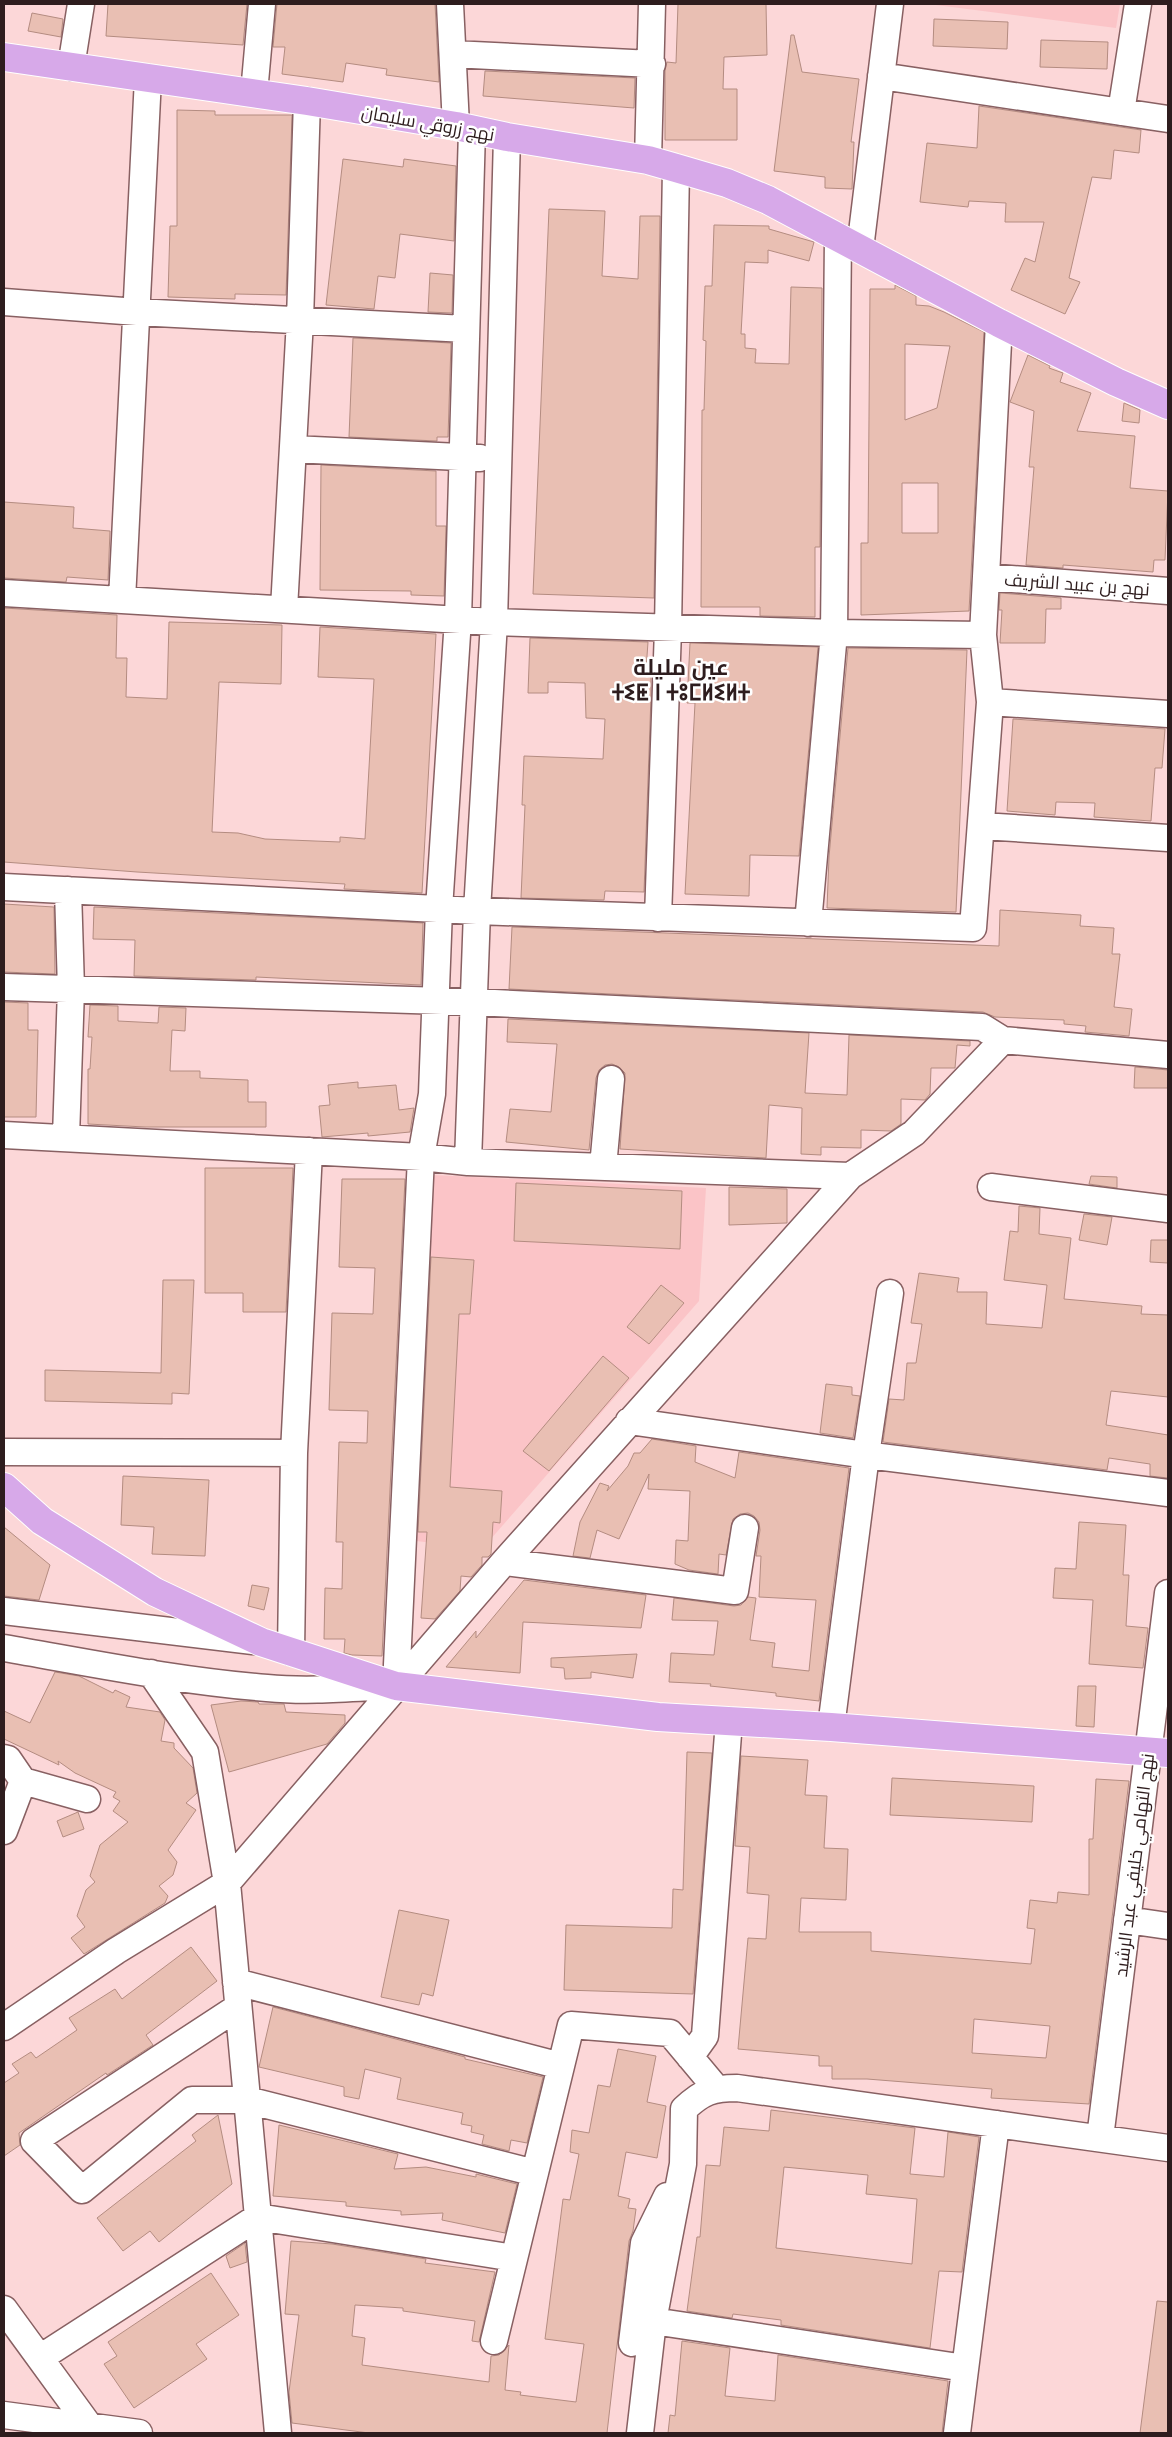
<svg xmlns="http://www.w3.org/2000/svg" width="1172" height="2437" font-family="'Space Grotesk',Cairo,'Noto Sans Tifinagh',sans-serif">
<rect width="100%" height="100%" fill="#fcd7d8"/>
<!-- built -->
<path fill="#fbc4c7" d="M928,4h192l-4,24z
M432,1175l274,13 -7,113 -217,248 -74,-9z"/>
<!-- building -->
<path fill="#e9bfb3" stroke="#b48c81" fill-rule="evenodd" d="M108,4h139l-4,41 -137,-9z
M277,4h158l4,78 -53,-7 1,-6 -41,-6 -3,19 -61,-8 3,-27h-12z
M678,4h88l1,51 -43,2 -1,32h14v51h-72v-70l2,-8 9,1z
M32,13l31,6 -2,18 -33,-6z
M934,19l74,3 -1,27 -74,-3z
M791,35h3l8,37 57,7 -8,63h3l-2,47 -27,-1v-11l-51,-6z
M1041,40l67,2 -1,27 -67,-2z
M485,71l150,7 -1,30 -151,-12z
M979,106l162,24 -2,23 -25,-3 -3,29 -19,-2 -23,101 11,4 -15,32 -54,-24 14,-32 10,4 9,-40h-39l1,-19 -37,-2 -1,6 -48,-5 7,-59 50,5z
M177,110l38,1v4h77l-6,180 -51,-1v5l-67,-2 2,-71h7z
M343,159l60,8 1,-8 52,7 -2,75 -54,-7 -5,44 -17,-2 -4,33 -48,-4z
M549,209l56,2 -3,65 36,3 2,-63h20l-6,382 -121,-4z
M714,225l55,1v3l45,13 -5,19 -41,-11v13l-23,-1 -4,72h4v14l11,1 -1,14 34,1 2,-77 31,1 -2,259h-5v70l-55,-1v-9h-59l1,-197h2l2,-69 -3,-1 2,-54h7z
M430,273l23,2 -1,38 -24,-1z
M895,285l21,11v9l13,1 15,6 40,20 -15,279 -108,4v-72h7l2,-254h25zM905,344l45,2 -13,62 -32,12zM902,483h36v50h-36z
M353,338l98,5 -3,94h-11v4l-88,-4z
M1028,355l22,11 -1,2 14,5 -3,9 31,11 -14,38 58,5 -5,52 38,3 -3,69h-11l-1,12 -90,-7v3l-37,-3 8,-98h-5l5,-56 -24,-9z
M1124,403l16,7 -1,13 -17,-2z
M321,465l115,6v55h10l-2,70 -33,-1v-4l-91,-1z
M4,502l70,5 -1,21 37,3 -2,49 -41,-3 -1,5 -62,-4z
M1000,593l61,5v11h-15l-1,34h-45l2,-33h-3z
M4,608l113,7 -1,43h11l-1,39 41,2 2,-77 113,3 -1,59 -62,-2 -7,150 26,1 27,6 75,3v-5l25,2 9,-160 -56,-2 2,-50 116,7 -14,259 -78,-4 1,-5 -208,-12 -133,-10z
M530,638l118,4 -2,28 5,1v25l-7,196 -39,-1 -1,9 -83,-2 4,-93h-3l2,-49 79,3 2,-40 -19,-1 -1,-35 -37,-1v11h-20z
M690,643l128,4 -19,209 -49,-1 -1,41 -64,-2 10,-191h-8z
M848,648l119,2 -11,262 -129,-4 2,-51z
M1013,719l152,10 -3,39h-7l-4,53 -57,-4 1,-14 -39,-1 -1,13 -48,-4z
M4,904l50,3 1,67 -51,-2z
M94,907l329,16 -2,62 -165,-8v3l-122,-4 1,-36 -42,-1z
M1000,910l81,5 -1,11 34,2 -2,26h8l-6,53 18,2 -3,27 -44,-4 1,-6 -22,-2v-4l-69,-3 -12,-5 -474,-23 3,-62 487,19z
M4,1002l24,1v27h10l-2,87h-32z
M90,1005l28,1v15l40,2 1,-16 27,1 -1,23 -13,-1 -2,41h30v7l48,2v22h18v25h-121l-57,-3v-55h2l2,-32h-4z
M508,1019l301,14 -4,60 42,2 2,-60 121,6v5l-13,-1 -2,23h-24l-1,26 -5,6 -24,-1v25l-10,7 -30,-1v18l-40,-1v8l-20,-1 1,-46 -33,-3 -3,53 -146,-9 5,-76 -6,-6 -7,-3 -7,1 -6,5 -3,8 -7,72 -83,-8 4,-33 41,3 6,-68 -50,-2z
M1135,1067l33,3v18h-34z
M358,1082v6l38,-3 3,25 15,-2 -4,24 -42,4v-3l-46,4 -3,-31 11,-1 -2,-20z
M205,1168h88l-7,144h-43v-19h-38z
M1091,1176l26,1v11l-28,-4z
M342,1179h63l-23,477 -30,-1 -8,-2 1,-14h-21l1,-51 17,1 1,-47h-7l3,-100 28,1 1,-32 -39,-1 3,-97 41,1 2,-46 -36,-1z
M516,1183l166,8 -2,58 -166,-8z
M729,1187l58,2v34l-58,2z
M1019,1206l21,2 -1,26 32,4 -7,61 78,7 -1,8 27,1v82l-57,-6 -5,34 62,10v43l-18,-2v-12l-41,-6 -2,12 -224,-28 6,-43 15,1 3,-37h9l6,-39 -11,-1 8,-50 40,5 -2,14h30l-1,32 56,4 5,-43 -43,-5 6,-49 8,1z
M1084,1214l28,3 -5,28 -28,-5z
M1151,1240h17v23l-18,-1z
M431,1257l43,3 -4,54h-11l-9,173 52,4 -2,32 -7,-1 -2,32 -3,3h-6v8l-11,12 -10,-1 -1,15 -25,28 -14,-1 6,-86h-9z
M163,1280h31l-5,114 -17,-1v11l-127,-3v-31l116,3z
M661,1285l23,18 -35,41 -22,-17z
M603,1356l26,22 -80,93 -26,-20z
M826,1384l26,3v8l8,1 -7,42 -33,-5z
M652,1439l44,7 -1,16 40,16 4,-26 110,16 -30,233 -43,-5v-3l-66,-7 1,-2 -42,-2 2,-29 43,2 4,-34 -46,-1 2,-22 60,8 7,-1 7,-8 8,1 -6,42 25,3 -3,24 37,4 7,-71 -57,-3 2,-41h-5l4,-26 -1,-8 -5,-6 -6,-3 -8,1 -7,5 -7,36 -7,-1 -1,20 -29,-4 -14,-6 1,-24 12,1 2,-50 -42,-2 1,-15 -30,65 -22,-9 -7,28 -17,-2 7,-34 20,-39 9,3 -2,5 21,-25 6,-13h6z
M123,1476l86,4 -4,76 -53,-2 2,-27 -33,-2z
M1079,1522l47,3 -3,50h6l-3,51 22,2 -5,40 -54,-4 4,-64 -40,-2 2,-30 21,1z
M4,1527l46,38 -11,35 -35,-4z
M524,1580l122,15 -5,33 -118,-6 -3,51 -74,-6 30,-36v7z
M252,1585l17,3 -5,22 -16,-4z
M637,1654l-4,24 -42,-6v6l-26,1 -1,-11 -13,-1v-9z
M55,1672l24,4 34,17 2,-3 15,7 -4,10 34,5 5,8 -4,21 13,2v5l19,20 4,25 -11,10 10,7 -28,40 9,12 -4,13 -14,11 9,10 -3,7 -81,51 -13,-16 14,-11 -8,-11 9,-26 9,-8 -5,-6 10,-31 28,-23 -15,-11 7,-10 -7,-4 3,-5 -41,-19 -17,-12 1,4 -55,-26v-28l26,12z
M1078,1686h18l-2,41 -18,-1z
M241,1701l17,1 1,2h25l2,8 59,3v8l-18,21 -98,28 -18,-67z
M687,1752l25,1 -19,241 -129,-4 2,-65 106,3 1,-39 10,1z
M741,1756l67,4 -3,35 22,1 -3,52 24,1 -2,51 -45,-2 -2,34h72v19l160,13 4,-35 -8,-1 3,-28 27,3 1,-11 31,3v-56h4l3,-60 33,2 -40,323 -98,-6 1,-9 -125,-10h-35v-13h-13v-10l-81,-7 10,-111 18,1 3,-44 -22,-2 3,-46 -15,-1zM974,2019l76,7 -4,32 -74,-5z
M892,1778l142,8 -2,36 -142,-7z
M78,1812l6,17 -21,8 -6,-16z
M399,1910l50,10 -16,76 -11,-3 -3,12 -38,-8z
M191,1947l26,34 -71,54 7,10 -46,30 -1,-2 -87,60 1,12 -16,11v-73l15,-10 -7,-9 19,-12 5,6 41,-28 -8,-12 46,-29 7,10z
M273,2007l192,50v2l78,18 -16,66 -16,-3 -2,11 -27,-7 2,-9 -13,-3 1,-6 -11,-2 2,-11 -66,-14 4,-21 -36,-9 -6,30 -15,-3v-9l-85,-20z
M618,2049l38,7 -9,46 19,4 -9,52 -31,-6 -8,44 12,3 -2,9 8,1 -3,22 -4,10 -22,192h-238l-77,-10 -3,-31 10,-77 -14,-1 6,-73 41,3 94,15 -1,4 70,9 -16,70 -7,-1 3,-20 -72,-10v-3l-48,-3 -3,31 13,2 -3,27 127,17 2,-26 8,-1 10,-10 -4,45 16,2 -1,3 56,7 8,-58 -39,-5 18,-140 7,1 9,-46 -9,-2 2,-22 17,3 9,-48 12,2z
M771,2110l144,18 -5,46 34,3 4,-45 31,5 -17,135 -23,-1 -9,77 -149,-23v-5l-48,-6 -1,4 -45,-7 10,-74h3l6,-72 14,1 4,-39 45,4zM784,2167l84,8 -2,19 51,5 -5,65 -136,-16z
M218,2115l14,69 -73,58 -9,-11 -27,20 -26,-33 99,-77 -4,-6z
M279,2125l119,29 -4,15 32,-2 50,10v-3l41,10 -12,49 -63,-13 1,-7 -42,2v-4l-55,-5v-4l-73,-6z
M245,2243l2,19 -17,6 -4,-12z
M211,2273l28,42 -43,29 11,15 -73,49 -30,-44 13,-8 -9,-14z
M1157,2301l11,1v131h-28z
M682,2341l48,7 -5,48 50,5 3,-46 170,26 -6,52h-274l2,-18 5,1z"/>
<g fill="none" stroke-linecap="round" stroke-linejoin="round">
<!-- minor casing -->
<g stroke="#886062" stroke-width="29">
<path id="minor" d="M450,4l6,122
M453,54l199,10
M71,67l10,-63
M881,76l287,43
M254,93l8,-89
M1121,112l17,-108
M648,160l4,-156
M860,249l30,-245
M4,302l133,10 329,17
M293,449l187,9
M986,577l182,14
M4,593l490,29 340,11 149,2
M122,600l26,-522
M284,609l16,-289 7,-219
M990,702l178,12
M982,826l186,12
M4,887l473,24 496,17 17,-226 -7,-67 16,-312
M658,918l10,-289 8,-461
M808,923l26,-290 4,-396
M4,987l470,15 508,25 21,13 165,15
M4,1135l417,22 47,5 382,14
M66,1137l5,-148 -3,-99
M468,1162l9,-251 17,-289 13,-485
M603,1167l8,-88
M991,1187l177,22
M629,1421l237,34 302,38
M4,1452l290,1
M504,1562l231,29 10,-63
M4,1611l249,30
M4,1648c87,15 175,33 263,40 42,4 84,0 126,-2
M291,1652l3,-199 15,-302
M151,1673l54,79 22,131 51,550
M396,1686l25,-529 11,-63 7,-185 19,-290 14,-489
M831,1727l35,-272 24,-162
M4,1758l4,1 15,22 64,18
M4,1831l19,-50
M1127,1920l41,6
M236,1982l325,84
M238,2007l-204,134 48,49 110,-90h55l288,73
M4,2027l112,-76 111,-68 277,-321 346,-386 64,-43 89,-93
M690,2057l15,-21 24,-315
M1100,2138l68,-545
M4,2309l86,118 -1,6
M653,2321l312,47
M494,2341l77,-316 99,8 46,55
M632,2343l12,-100 23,-47
M40,2358l218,-141 256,41
M4,2415l135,18
M640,2433l13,-112 30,-157 1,-55c18,-17 28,-21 53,-21l431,60
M957,2433l39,-309"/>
</g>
<!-- major casing -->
<g stroke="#fff" stroke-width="30">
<path id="major" d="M4,57l303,44 149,25 51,11 141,23 28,8 51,15 41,17 231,123 117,59 52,23
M4,1487l38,34 113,71 106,50 135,44 262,31 173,10 337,26"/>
</g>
<!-- minor -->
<use href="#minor" stroke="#fff" stroke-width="26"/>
<!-- major -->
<use href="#major" stroke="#d7a9e9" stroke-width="28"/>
</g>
<g text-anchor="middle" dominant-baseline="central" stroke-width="5" stroke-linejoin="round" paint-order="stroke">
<!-- street labels -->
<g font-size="18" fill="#2e1d1e" stroke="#fff">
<text transform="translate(428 123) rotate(10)">نهج زروقي سليمان</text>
<text transform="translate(1077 584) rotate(4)">نهج بن عبيد الشريف</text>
<text transform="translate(1134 1865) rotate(-83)">نهج التهامي خليفي عبد الرشيد</text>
</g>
<!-- district labels -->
<g font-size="22" font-weight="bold" fill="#2e1d1e" stroke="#fff">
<text x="681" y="667">عين مليلة<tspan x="681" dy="25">ⵜⵉⵟ ⵏ ⵜⵓⵎⵍⵉⵍⵜ</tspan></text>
</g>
</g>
<!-- border -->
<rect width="1172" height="2437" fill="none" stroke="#2e1d1e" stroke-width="10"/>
</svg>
